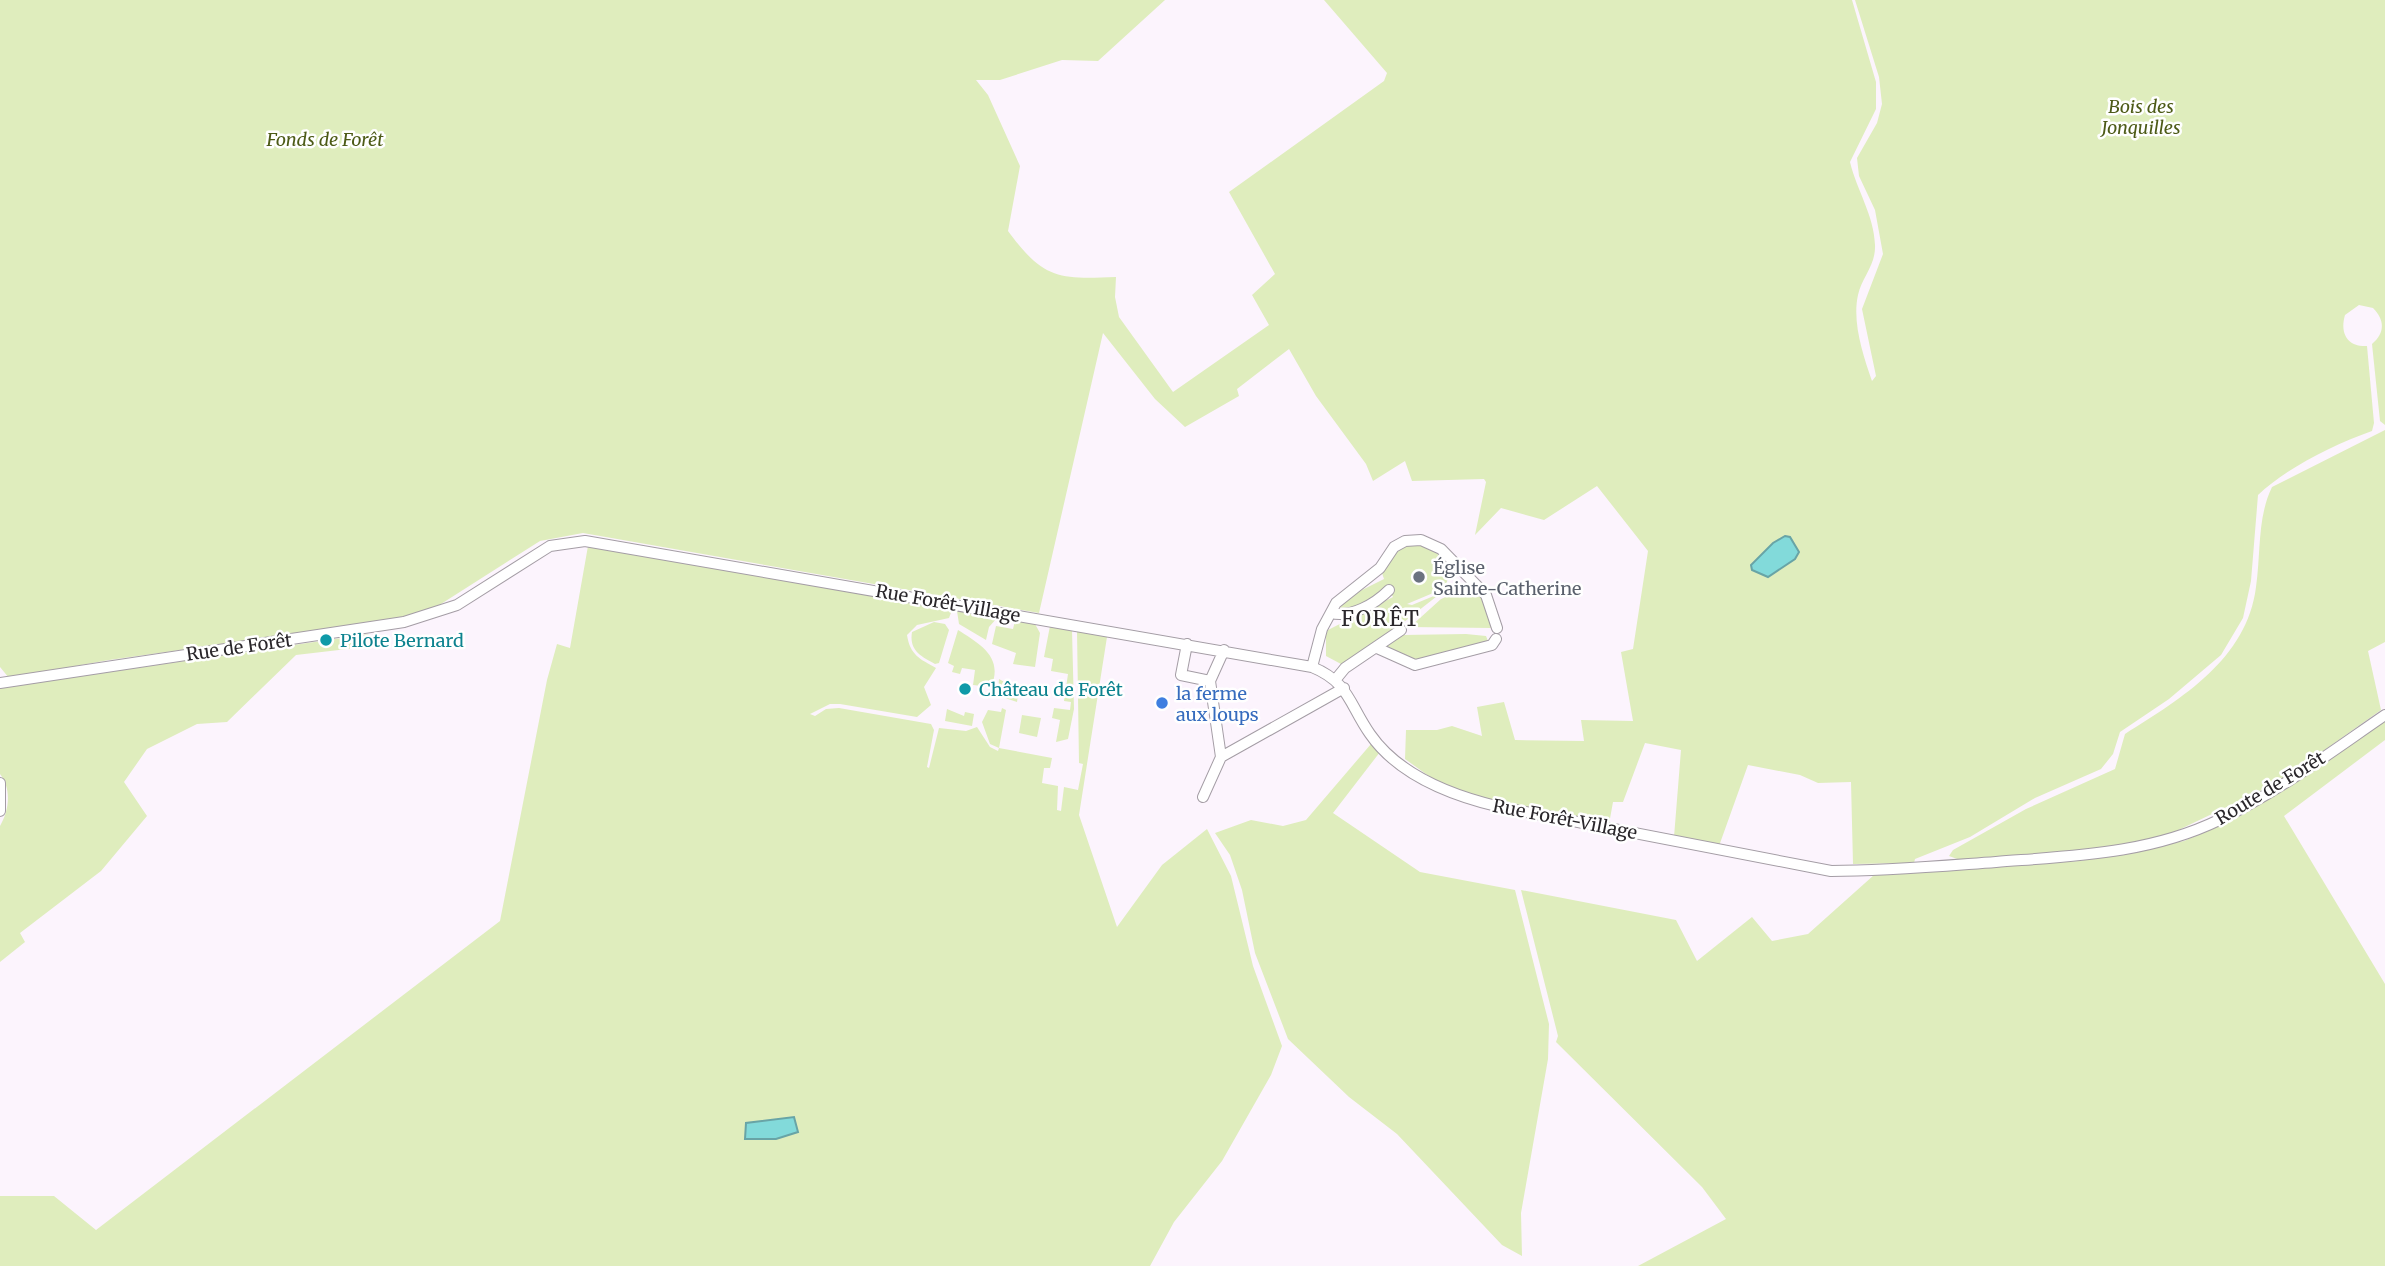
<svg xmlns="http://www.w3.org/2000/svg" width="2385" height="1266" font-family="Merriweather,serif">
<rect width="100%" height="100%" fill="#fcf4fd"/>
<!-- green -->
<path fill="#dfedbd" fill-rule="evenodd" d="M0,0h1165l-67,61 -36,-1 -62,20h-24l12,15 32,71 -12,65c36,49 51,48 108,46l-1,20 4,20 54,75 96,-67 -17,-30 23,-21 -46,-82 155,-111 3,-8 -63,-73h528l24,82v27l-26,53c7,29 24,53 25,83 1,20 -13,32 -17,50 -6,27 5,60 14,86l4,-5 -14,-67 21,-55 -8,-44 -16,-34 -2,-18 20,-35 5,-19 -3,-27 -24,-77h530v425l-5,-4 -8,-77c13,-11 13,-24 1,-36l-14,-3 -14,10c-5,17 1,32 22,31l7,77 -2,8c-39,14 -84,36 -114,64l-7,86 -8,37 -22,37 -52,44 -49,33 -7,22 -12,15 -66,29 -65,39 -55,22 -1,4 -61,1 -2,-82 -33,1 -18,-8 -52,-10 -29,81 -45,-9 7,-87 -36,-7 -22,59h-10l-4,22 -158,-32 -46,-33 1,-29h31l15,-4 30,10 -5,-29 27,-5 11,38 69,1 -3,-21 52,1 -12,-69 12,-3 15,-98 -51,-65 -53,34 -43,-12 -26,27 11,-53 -2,-3 -72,2 -7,-20 -32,20 -7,-17 -50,-68 -27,-47 -52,40 2,7 -54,31 -30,-28 -52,-66 -64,280 -456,-80 -43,8 -110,70 -49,11 -272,38 -100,18 -9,-11z
M2385,430v212l-17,9 13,59 -100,71 -115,55 -49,12 -157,12 -11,-4 4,-6 73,-41 89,-40 10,-35c57,-36 122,-75 131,-147 5,-34 1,-69 16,-100z
M1410,543l19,1 22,25 -6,19 -38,16 5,1 29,-12 -60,47 -40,24 -15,-8v-25l67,-34 -3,-5 -39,20 -12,-1 4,-9 11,-8 30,-15 -2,-6 14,-21z
M588,546l364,64 -3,8 -32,7 -10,10c3,20 13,24 29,33l-12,19 7,18 -14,12 -77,-13h-10l-20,10 5,2 11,-7 13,-1 92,16 3,6 -7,37 2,1 10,-40 27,3 11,-4 13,20 8,4 1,-3 -9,-4 -8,-22 6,-12 13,2 1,-4 4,2 -7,38 53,10 -2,10h-6l-2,15 16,3 -1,24 4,1 3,-24 14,3 5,-26 -4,-1 -2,-132 30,6 -28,178 38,112 45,-62 45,-36 24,47 22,90 29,80 -11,29 -49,86 -48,61 -24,44h-1150v-70h54l42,34 404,-309 47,-241 10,-36 13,4zM794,1118l3,14 -52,6 1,-15z
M1469,587h7l7,9 8,32 -81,-1 31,-28z
M957,611l40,7 -8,9 -3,13 -27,-16z
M1015,621l20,3 5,9 -5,34 -22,-3 3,-11 -24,-9 4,-18 17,3z
M934,622l11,2 4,6 -10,33 -4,1c-15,-8 -26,-14 -23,-32z
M1050,626l22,4 2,79 -6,30 -12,3 4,-22 -8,-2 2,-10 16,2 1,-8 -7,-1 4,-27 -17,-3 2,-12 -9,-2z
M958,630c22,14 46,27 33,57l-18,-2 2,-15 -13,-2 -2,6 -8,-2 2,-6 -6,-3z
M369,634l-13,14 -60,7 -69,67 -30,2 -50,25 -23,33 23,34 -46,55 -81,62 5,9 -25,20v-136c9,-15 12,-37 0,-52v-86z
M1466,634l20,2 2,5 -75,19 -29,-12 19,-13z
M999,679l11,6 -1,9 9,1 -1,7 -15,-5 -4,-4z
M947,709l17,7 1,-4 9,2 -2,12 -27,-5z
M1022,715l19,3 -4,19 -18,-4z
M2385,719v21l-101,76 101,168v282h-747l88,-47 -24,-32 -146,-145 2,-6 -37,-146 155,30 21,41 55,-44 20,24 36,-7 66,-59 205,-14 105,-20 56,-25z
M1371,744l9,8 -47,61 87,59 95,18 34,134 -1,35 -27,154 1,43 -20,-11 -105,-111 -48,-37 -61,-58 -33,-86 -13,-63 -12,-35 -15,-22 36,-13 32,6 23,-6z"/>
<!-- water -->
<path fill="#82dada" stroke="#68a4a6" stroke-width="2" d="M1785,536l5,1 9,15 -4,7 -27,18 -16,-7 -1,-5 22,-22z
M794,1117l4,15 -22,7h-31l1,-16z"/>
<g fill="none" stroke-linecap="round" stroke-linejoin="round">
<!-- minor casing -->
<g stroke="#a49da5" stroke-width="12">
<path id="minor" d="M1331,613c20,5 44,-9 58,-23
M1187,644l-6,31 29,6
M1377,648l38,17 77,-20 4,-6
M1312,667l10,-38 14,-26 44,-35 14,-21 11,-6 16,-1 20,9 45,46 11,33
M1336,679l9,-11 56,-38
M1210,681l14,-31
M0,683l404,-61 53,-17 93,-59 35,-5 727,126c37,15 37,37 58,67 29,42 83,62 130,73l331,64c55,0 110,-5 165,-9 76,-6 153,-8 223,-42 59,-28 112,-68 166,-105
M1221,757l123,-69
M0,783v28
M1203,797l18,-40 -11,-76"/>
</g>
<!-- minor -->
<use href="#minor" stroke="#fff" stroke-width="10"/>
</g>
<!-- markers -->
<circle fill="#6b7280" stroke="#fff" stroke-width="2.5" cx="1419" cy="577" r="7"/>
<g fill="#0f9aa8" stroke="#fff" stroke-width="2.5">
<circle cx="326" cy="640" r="7"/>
<circle cx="965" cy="689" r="7"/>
</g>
<circle fill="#3f7fe0" stroke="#fff" stroke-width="2.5" cx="1162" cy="703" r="7"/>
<g text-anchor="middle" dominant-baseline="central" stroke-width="5" stroke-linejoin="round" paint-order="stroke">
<!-- park labels -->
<g font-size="18" font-style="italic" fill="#4d5b17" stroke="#fff">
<text x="2141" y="106">Bois des<tspan x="2141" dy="21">Jonquilles</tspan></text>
<text x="325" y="139">Fonds de Forêt</text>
</g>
<!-- worship labels -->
<g font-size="18" fill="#5b616d" stroke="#fff" text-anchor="start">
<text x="1433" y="567">Église<tspan x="1433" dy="21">Sainte-Catherine</tspan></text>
</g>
<!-- street labels -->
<g font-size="18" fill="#2a272b" stroke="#fff">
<text transform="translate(948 603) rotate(10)">Rue Forêt-Village</text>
<text transform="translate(239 647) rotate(-8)">Rue de Forêt</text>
<text transform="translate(2270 788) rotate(-31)">Route de Forêt</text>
<text transform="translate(1565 819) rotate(11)">Rue Forêt-Village</text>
</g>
<!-- culture labels -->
<g font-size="18" fill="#0d838f" stroke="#fff" text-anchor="start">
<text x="340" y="640">Pilote Bernard</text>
<text x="979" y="689">Château de Forêt</text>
</g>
<!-- shop labels -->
<g font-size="18" fill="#366cbe" stroke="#fff" text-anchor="start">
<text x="1176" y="693">la ferme<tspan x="1176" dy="21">aux loups</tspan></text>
</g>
<!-- quarter labels -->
<g font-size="21" letter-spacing="2" fill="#2a272b" stroke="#fff">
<text x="1381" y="618">FORÊT</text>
</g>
</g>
</svg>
